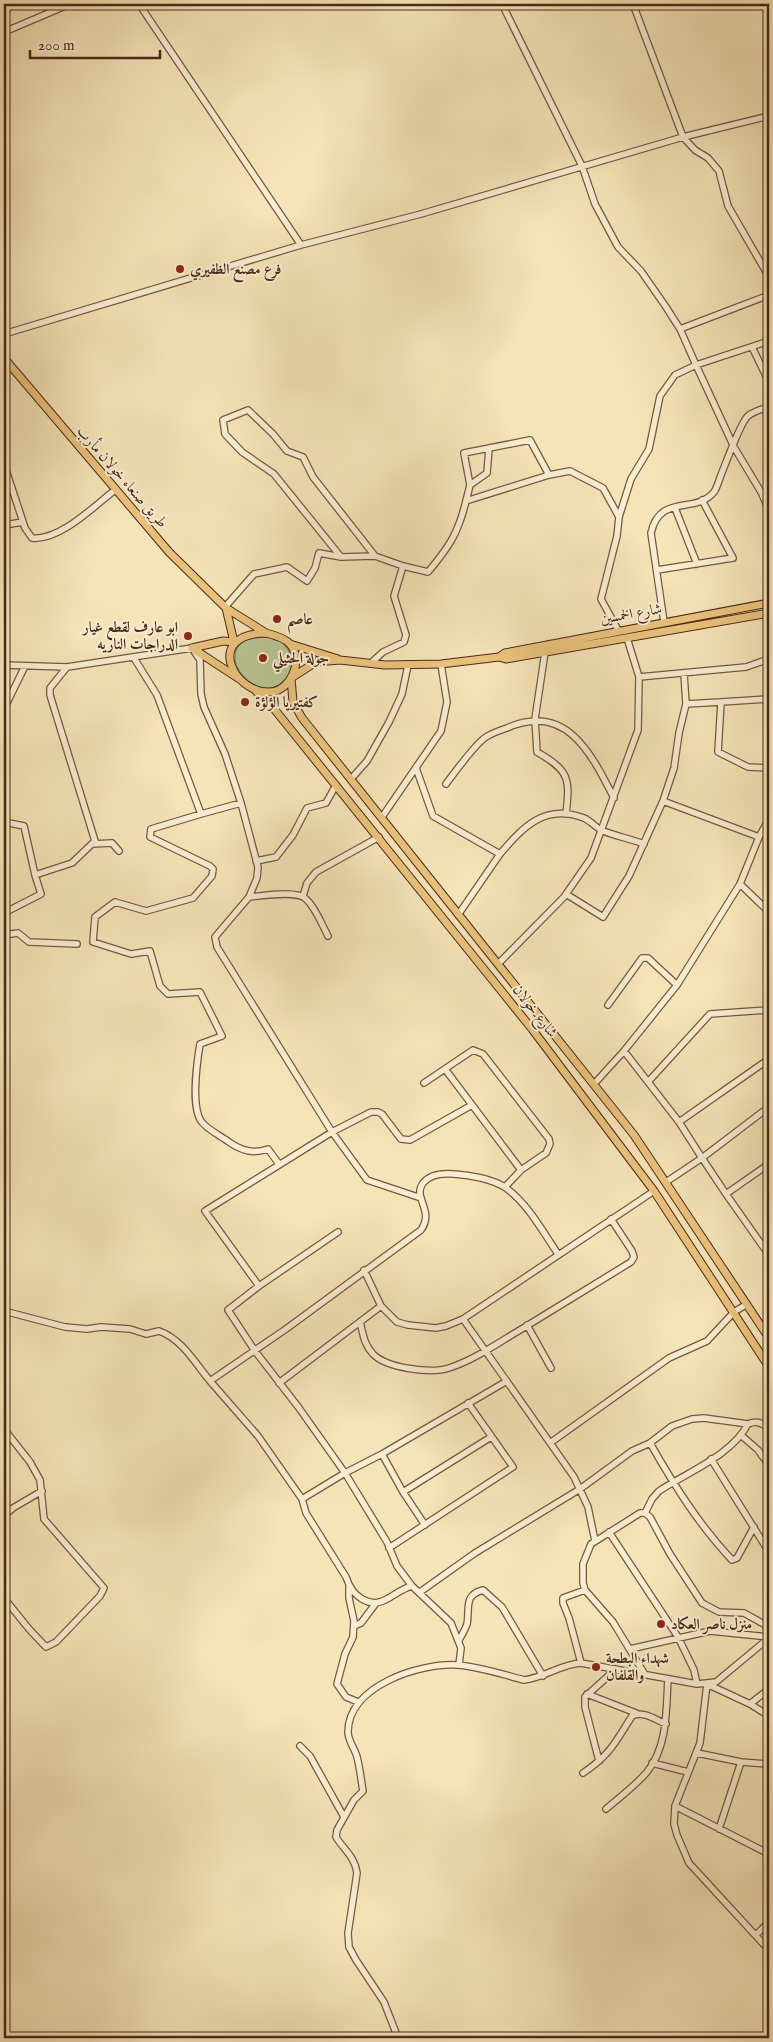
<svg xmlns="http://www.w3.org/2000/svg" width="773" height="2042" font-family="'IM FELL English',Amiri,serif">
<rect width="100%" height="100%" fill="#f5e4b8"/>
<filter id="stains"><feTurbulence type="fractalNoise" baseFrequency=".004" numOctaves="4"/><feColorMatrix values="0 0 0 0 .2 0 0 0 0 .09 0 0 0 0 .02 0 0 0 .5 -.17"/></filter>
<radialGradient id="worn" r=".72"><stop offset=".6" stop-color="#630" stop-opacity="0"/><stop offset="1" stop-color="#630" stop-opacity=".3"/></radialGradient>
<!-- green -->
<path fill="#b8c592" stroke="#827656" d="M256,637c6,0 13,0 19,2 22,8 22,41 0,48 -29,9 -63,-41 -19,-50z"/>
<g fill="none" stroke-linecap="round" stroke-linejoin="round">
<!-- minor casing -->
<g stroke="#765741" stroke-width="8">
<path id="minor" d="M139,4l162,241
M502,4l80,162 13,38 23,43 23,24 25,36 14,22 16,36 73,-24
M633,4l50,133 12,13 13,8 11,13 9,35 41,71
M4,32l66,-28
M680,329l89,-34
M4,334l297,-89 120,-31 262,-77 86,-21
M752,347l17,35
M4,464l21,64 7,10c28,3 62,-32 83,-48
M470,485l17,-12 2,-25
M466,501l4,-16 -6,-32 66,-13 19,35
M675,508l22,56
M4,525l19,-3
M375,556l-34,1 -67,-83 -32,-22 -17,-18 -2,-14 25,-10 25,24 14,17 16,6 10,20 62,79 28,10
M657,570l76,-12 -31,-58
M225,607l29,-33 33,-7 20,14 8,-13 4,-15 22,4
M664,622l-13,-89c9,-40 44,-18 63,-41 3,-4 5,-12 7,-17 5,-12 20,-54 27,-59 6,-5 14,-7 21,-9
M618,630l-17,-31 16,-63 2,-19 12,-38 18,-30 11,-53 15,-21 21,-10 38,82 27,45 8,18
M545,652l-10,67 2,33c33,19 33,27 29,62
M134,658l23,37 44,119 40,-11
M371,663l12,-11 21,-10 2,-7 -12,-39 9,-30 25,6c21,-25 30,-38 38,-71l83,-26 21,-4 33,17 16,29
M4,665l63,2 125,-19 8,12 1,34 3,13 21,47 16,49 17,64 -1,11 -8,19 -34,40 2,10 115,185 35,48 54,18
M639,677l107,-10 23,-8
M769,699l-48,3 -3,50 30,15 21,1
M686,704l35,-2
M4,709l21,-43
M416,768l17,48 67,38 -42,61
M351,779l16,-18 22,-39 13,-28 6,-29
M446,784c9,-12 29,-40 40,-47 6,-4 15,-7 21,-9 59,-26 84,25 107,70
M663,801l96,36
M201,814l-50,15 -1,8 60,29 3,3 -1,7 -19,22 -47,13 -31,-9 -20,15 -2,25 38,12 19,-3 10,35 8,8 32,-2 22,44 -22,8c-3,18 -9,62 1,77 5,8 20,15 28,21 13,9 24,12 39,7l11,15
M382,817l59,-86 6,-29 -6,-38
M4,822l20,4 11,49 37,-12 23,-22 -45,-146v-7l17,-21
M92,844l20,-1 7,8
M500,854c23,-27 45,-51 84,-36 7,3 12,10 19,13 13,5 28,8 41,13
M256,861l20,-4 17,-22 14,-27 19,-5 10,-18
M740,884l19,-47 10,-18
M566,894l37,23 26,-41 34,-75 11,-33 5,-35 7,-29 -2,-30
M303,896l4,-13 9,-11 63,-35
M249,897c13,-1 48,-7 57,2 10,9 16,26 22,37
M4,913l37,-19 -6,-19
M4,935l14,-2 11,9 48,2
M498,964l66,-67 27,-39 47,-128 1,-53 -12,-39
M608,1005l34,-47h6l29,27
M769,1006l-2,4 2,5
M624,1051l53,-66 63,-101 29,28
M769,1059l-90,63 23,36 67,-51
M445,1069l76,101
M648,1082l62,-68 57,-4
M424,1083l49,-33 10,4 66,85 1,5 -4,9 -25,17 -16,17
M594,1084l30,-33 55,71
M666,1182l36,-24 24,36 43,-30
M726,1194l43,61
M338,1232l-79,54 -54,-75 127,-79 39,-20h7l4,2 19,25 9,1 62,-35
M364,1270l17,36 16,16 11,3 28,3 10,-2 17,-7 191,-128
M259,1286l-31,24 27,41 44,57 46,65 42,69 10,24 15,20c-18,4 -29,25 -50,13 -9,-5 -13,-13 -16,-22l-40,-64 -4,-14
M4,1311l61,16 22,2 14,-2 29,2 16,5 13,-3c23,8 36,32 51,50
M463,1319l111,158 14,30 7,34
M360,1322c3,11 4,23 13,32 13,14 58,20 76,14 25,-8 49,-25 71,-38 37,-23 74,-45 111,-68l3,-5 -2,-6 -21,-32
M527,1325l24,43
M507,1381l-125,73 -37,19 -43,26 -44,-63 -48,-55 76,-52 135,-99c14,-20 -9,-32 2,-47 7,-9 21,-10 31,-9 16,1 39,5 52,14 22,16 37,44 52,66
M279,1383l102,-77
M4,1429l26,33 10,18 4,39 60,69 -4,8 -44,46 -10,5 -17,-18 -25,-31
M742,1436l16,14 11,15
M550,1443l119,-85 38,-17 27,-29 13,-8
M650,1443c24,42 49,82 82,117l5,-2 17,-31
M382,1454l21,38 88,-55
M762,1456l7,-6
M711,1459l58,93
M403,1492l22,33
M645,1513l7,-14 7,-8c29,-19 73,-36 89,-67 9,-4 13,-1 21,4
M4,1516l9,-8 29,-17
M609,1532l69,105 16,33 3,14
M389,1548l124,-81 -45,-64
M412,1586l39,37 10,25 -2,17
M349,1587v11l5,23 -1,16 -8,17 -8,30 9,13 12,5
M420,1592l55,-39 105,-64 52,-38 18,-8 22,-17 20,-7 12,-1 44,6
M354,1626l7,-3 15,-20
M459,1640c3,-5 6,-10 8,-16 3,-15 -4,-29 16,-34l19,17 41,69
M630,1649l80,-18 59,6
M581,1663l-12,-45 -6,-15v-5l22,-8
M644,1673l-31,-51 -28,-32 -2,-7v-19l8,-20 49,-31h5l5,4 20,37 32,49 17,9 25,1 25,14
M707,1684l-7,59 -25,63 -1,18 3,11 12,28 80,87
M707,1684l43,20 19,12
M587,1694l49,19
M750,1704l19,-15
M300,1746l10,10 34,61
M697,1753l44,9 28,2
M599,1761l-14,-54v-10l31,-28
M652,1763l36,9
M583,1773c27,-18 32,-30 49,-57 10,-6 24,4 34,8
M675,1806l94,48
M606,1809c14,-12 29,-23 41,-37 21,-26 19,-62 21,-93
M719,1829l22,-67
M756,1935l13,-13
M398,2038l-14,-36 -28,-42 -7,-13 -1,-14 9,-60c-2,-16 -13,-23 -21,-36l1,-7 17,-30 9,-9c-2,-11 -3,-23 -6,-34 -2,-8 -9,-16 -9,-25 0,-46 71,-69 109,-67 20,1 48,10 67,15 20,-2 37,-16 57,-17l116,21 19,-2 53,-44"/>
</g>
<!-- major casing -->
<g stroke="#4b2819" stroke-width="9">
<path id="major" d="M4,358l165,194 57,56 40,25
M266,633c8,2 19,5 24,11 14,16 1,47 -20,48 -37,2 -66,-58 -4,-59z
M290,644l48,15
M192,648l31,-7 11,1 -8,-34
M192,648l46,30
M499,657l6,-4 264,-50
M291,678l2,24 9,16 332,417 135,203
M291,678l25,-16 24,-2 45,5 56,-1 58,-7 7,2 263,-46
M254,689l21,21 257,319 122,162 115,176"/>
</g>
<!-- minor -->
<use href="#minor" stroke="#f8edd1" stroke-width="5.5"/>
<!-- major -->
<use href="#major" stroke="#eac27c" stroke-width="7"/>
</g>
<!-- markers -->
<g fill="#8f2418" stroke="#f8edd1" stroke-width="2">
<circle cx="180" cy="269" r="5"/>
<circle cx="277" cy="619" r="5"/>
<circle cx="188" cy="636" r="5"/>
<circle cx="263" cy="658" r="5"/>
<circle cx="245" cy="702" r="5"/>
<circle cx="661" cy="1624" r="5"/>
<circle cx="596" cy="1667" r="5"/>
</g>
<g text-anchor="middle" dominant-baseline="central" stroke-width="4" stroke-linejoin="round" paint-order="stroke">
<!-- poi labels -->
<g font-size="15" font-weight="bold" fill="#4b2819" stroke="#f8edd1" text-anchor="start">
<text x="190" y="269">فرع مصنع الظفيري</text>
<text x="287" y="619">عاصم</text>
<text x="178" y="627" text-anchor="end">ابو عارف لقطع غيار<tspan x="178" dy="17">الدراجات الناريه</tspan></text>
<text x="273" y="658">جولة الحثيلي</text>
<text x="255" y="702">كفتيريا الؤلؤة</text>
<text x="671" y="1624">منزل ناصر العكاد</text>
<text x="606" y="1658">شهداء البطحة<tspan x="606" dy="17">والقلفان</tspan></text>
</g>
<!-- street labels -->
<g font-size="15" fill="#4b2819" stroke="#f8edd1">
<text transform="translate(122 477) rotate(49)">طريق صنعاء خولان مأرب</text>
<text transform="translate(631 614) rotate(-10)">شارع الخمسين</text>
<text transform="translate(535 1011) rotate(52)">شارع خولان</text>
</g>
</g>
<!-- margin -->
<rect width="773" height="2042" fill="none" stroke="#f5e4b8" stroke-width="20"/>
<rect x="5" y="5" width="763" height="2032" fill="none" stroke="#4b2819" stroke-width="2.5"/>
<rect x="10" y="10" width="753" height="2022" fill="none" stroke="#4b2819"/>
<!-- scale -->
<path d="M30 50v8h130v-8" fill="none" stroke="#4b2819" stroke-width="2.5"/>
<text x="38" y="50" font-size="15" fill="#4b2819" stroke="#f8edd1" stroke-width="4" paint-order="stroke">200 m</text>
<rect width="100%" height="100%" filter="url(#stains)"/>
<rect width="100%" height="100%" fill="url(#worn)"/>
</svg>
